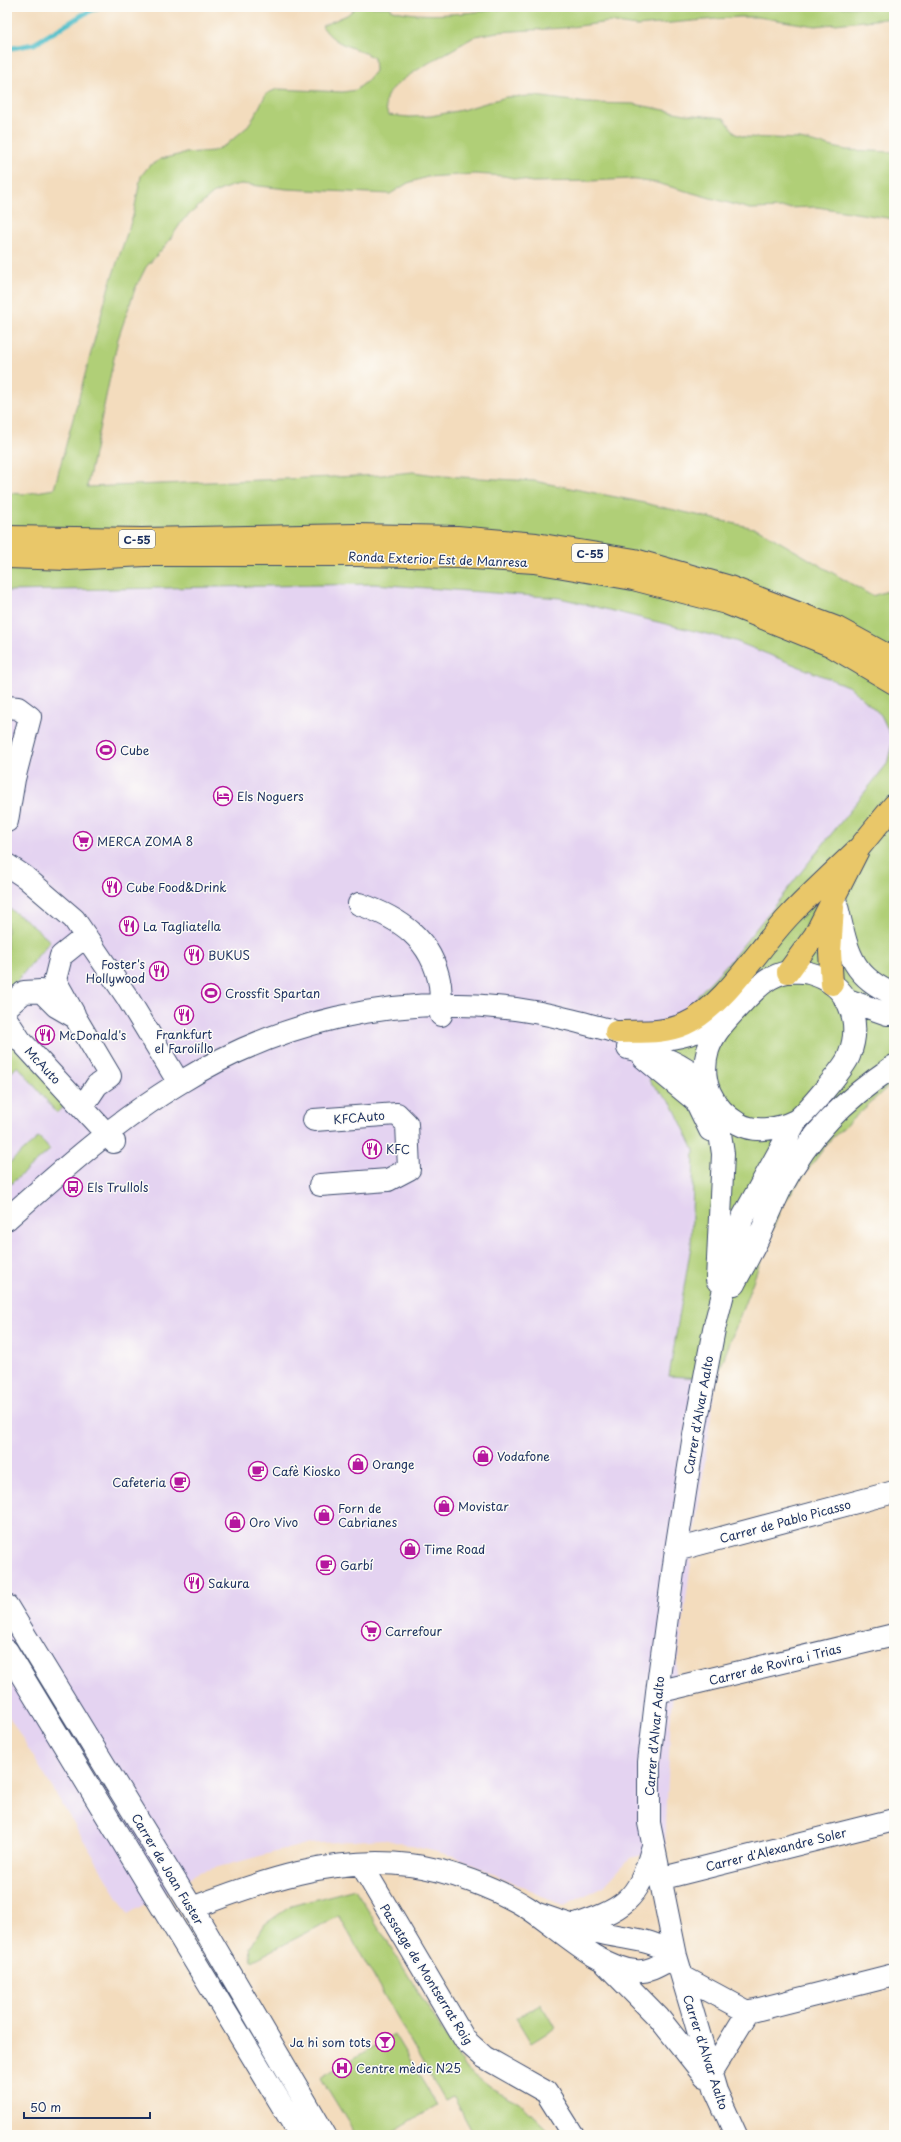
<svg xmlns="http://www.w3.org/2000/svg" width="901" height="2142" font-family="'Playpen Sans',sans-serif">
<rect width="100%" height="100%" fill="#fdfcf7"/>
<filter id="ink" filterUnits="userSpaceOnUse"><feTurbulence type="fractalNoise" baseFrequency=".025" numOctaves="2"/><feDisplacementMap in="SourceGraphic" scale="8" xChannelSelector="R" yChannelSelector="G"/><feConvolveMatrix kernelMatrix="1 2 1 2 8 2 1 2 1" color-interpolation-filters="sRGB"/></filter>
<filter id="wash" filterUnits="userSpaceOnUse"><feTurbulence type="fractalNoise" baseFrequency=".012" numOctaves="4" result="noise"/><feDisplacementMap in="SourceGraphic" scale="16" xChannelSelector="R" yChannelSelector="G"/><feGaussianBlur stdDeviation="0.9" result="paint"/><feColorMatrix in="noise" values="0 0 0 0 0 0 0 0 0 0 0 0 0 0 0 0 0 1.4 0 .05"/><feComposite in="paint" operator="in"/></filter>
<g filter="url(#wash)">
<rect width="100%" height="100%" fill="#f3dcbd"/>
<!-- built -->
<path fill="#e4d3f1" d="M375,584l185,14 175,43 115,46 31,28 12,25 -6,24 -155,195 -33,35 -50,87 23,23 22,46 -3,96 -22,130 47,3 -45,330 -6,140 -35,9 -26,28 -40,20 -110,-50 -71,-17 -77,5 -107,28 -71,42 -121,-201v-1122z"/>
<!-- green -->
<path fill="#b0cf77" stroke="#667f6a" d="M357,7h33l2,3c37,10 88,1 126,-3h376v11l-79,8 -57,-9h-19l-103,9 -27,-4 -45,6 -67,4 -21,4 -9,5c-19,12 -71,37 -80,55 -3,7 -1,13 1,19l21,2 22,-1 31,-6 44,-13 29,-1 52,7 47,1 51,10 39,4 12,16 9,3 55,2 46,11 48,2v67l-77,-12 -67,2 -93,-26 -28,-4 -39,2 -58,1 -28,-6 -29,-2 -48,3 -19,6 -18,11 -103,-5 -46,-5 -10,2 -17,7 -31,27 -17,25 -20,22 -11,22 -17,50 -31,148 296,-12 30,-3 29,4 92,5 97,19 127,29 114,67 22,-7v492l-64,59 -48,65 -66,174 -47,-3 22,-130 3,-96 -22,-46 -23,-23 50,-87 33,-35 155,-195 6,-24 -12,-25 -31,-28 -115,-46 -175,-43 -185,-14 -368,7v-98l18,1 29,-5 55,-203 24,-70 8,-40 8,-10 12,-7 25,-6 27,-2 13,-6 20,-17 8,-11 12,-23 11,-5 66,3 13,-2 10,-8 9,-11 -1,-13c-21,-13 -37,-10 -52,-32l25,-11z
M7,907l20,14 23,20 -43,52z
M7,1034l60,70 -10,9 -39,-47 -11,10z
M39,1137l11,13 -43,37v-22z
M355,1889l110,179 26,20 28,14 34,33h-79l-21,-39 -9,4 -105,-184 -87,45 -2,-13 15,-24 26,-18z
M541,2004l14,24 -24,15 -15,-25z
M394,2034l43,71 -50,30h-31l-35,-57z"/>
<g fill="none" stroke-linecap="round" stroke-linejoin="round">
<!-- stream -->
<path stroke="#52c0ca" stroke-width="5" d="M7,49l27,-5 50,-30 15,-7"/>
</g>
</g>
<g filter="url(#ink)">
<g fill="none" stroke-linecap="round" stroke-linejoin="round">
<!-- minor casing -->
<g stroke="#3b496c" stroke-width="24">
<path id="minor" d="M7,707l11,1 12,9 -16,62 -7,42
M7,865l18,12 49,42 53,78 52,86
M835,899c12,44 11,76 59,95
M359,904c41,14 73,35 81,81 1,9 1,20 1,30
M788,972c7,0 15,-1 21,1 39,10 54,47 40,83 -4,11 -45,60 -54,65 -16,8 -40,12 -56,3 -27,-16 -40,-43 -31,-74 6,-19 23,-35 36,-49 13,-13 25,-26 44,-29z
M845,999l42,15h7
M7,1007l17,-15 17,-1 15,15 19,11 35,59 -13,9 -14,21
M74,1014l-19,-34 6,-24 25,-20
M7,1020l13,20 94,102
M628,1048c36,9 50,13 79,37
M644,1058l52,43 14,29
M716,1106l7,48 -6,126
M314,1120l83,-6 10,10 2,45 -21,11 -68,5
M7,1219c55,-49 111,-99 174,-137 97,-60 211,-87 325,-74 33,3 68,13 100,21 14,4 32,11 46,11 27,-1 48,-9 72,-19
M734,1284c5,-10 11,-20 16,-30 12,-21 20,-44 31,-66 29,-55 63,-88 113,-122
M676,1550l218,-58
M7,1606l185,302 133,227
M7,1651l293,484
M657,1692l237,-57
M361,1864l104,176 19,17 62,35 27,43
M659,1879l235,-59
M192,1908c67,-26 144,-53 218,-43 36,4 88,24 118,43 31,20 69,59 107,63 15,2 28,-8 41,-15 -24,-17 -42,-16 -70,-22 -23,-5 -46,-12 -68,-20
M573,1926c50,-17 65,-24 79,-77
M606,1964l53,54 46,58
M683,1977l65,35 146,-37
M710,2074l38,-62
M736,2135l-20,-44 -40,-135 -27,-133v-61l8,-70 19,-142 18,-115 20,-106 28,-110 54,-98"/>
</g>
<!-- highway casing -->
<g stroke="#3b496c" stroke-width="24">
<path id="highway" d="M7,537l135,2 214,-4 101,2 79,7 99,16 92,26 110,42 57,31
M7,557l61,2 77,-4h212l101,2 76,5 99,17 93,24 104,42 64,38
M788,972l27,-37 44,-87 35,-43
M832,984l-2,-32 3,-45
M616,1032c23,-1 47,2 69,-8 40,-18 74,-77 105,-109 22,-23 46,-45 69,-67"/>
</g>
<!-- minor -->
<use href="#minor" stroke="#fff" stroke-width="22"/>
<!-- highway -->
<use href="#highway" stroke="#e9c769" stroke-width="22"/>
</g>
</g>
<!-- icons -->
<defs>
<g id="stadium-ring" transform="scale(1)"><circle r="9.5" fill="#fdfcf7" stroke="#b5179e" stroke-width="1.5"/><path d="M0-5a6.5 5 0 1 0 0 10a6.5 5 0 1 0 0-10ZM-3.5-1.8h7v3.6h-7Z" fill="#b5179e"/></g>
<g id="hotel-ring" transform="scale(1)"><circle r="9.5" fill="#fdfcf7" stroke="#b5179e" stroke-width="1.5"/><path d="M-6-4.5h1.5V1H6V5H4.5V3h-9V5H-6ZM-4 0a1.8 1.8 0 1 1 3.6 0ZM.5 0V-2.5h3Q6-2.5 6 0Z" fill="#b5179e"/></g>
<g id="supermarket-ring" transform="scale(1)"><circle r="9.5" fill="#fdfcf7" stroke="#b5179e" stroke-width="1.5"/><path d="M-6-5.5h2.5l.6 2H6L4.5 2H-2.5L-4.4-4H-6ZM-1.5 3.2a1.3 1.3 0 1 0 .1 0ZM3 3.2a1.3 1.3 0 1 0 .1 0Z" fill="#b5179e"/></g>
<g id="restaurant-ring" transform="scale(1)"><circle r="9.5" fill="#fdfcf7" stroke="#b5179e" stroke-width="1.5"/><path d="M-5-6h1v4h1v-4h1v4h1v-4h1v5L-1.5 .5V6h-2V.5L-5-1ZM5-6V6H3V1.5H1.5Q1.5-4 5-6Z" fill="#b5179e"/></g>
<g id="bus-ring" transform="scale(1)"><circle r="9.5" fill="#fdfcf7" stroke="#b5179e" stroke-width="1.5"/><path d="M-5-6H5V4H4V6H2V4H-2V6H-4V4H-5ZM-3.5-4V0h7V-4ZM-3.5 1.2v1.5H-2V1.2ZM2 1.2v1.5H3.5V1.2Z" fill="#b5179e"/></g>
<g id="shop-ring" transform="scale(1)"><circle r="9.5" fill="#fdfcf7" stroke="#b5179e" stroke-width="1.5"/><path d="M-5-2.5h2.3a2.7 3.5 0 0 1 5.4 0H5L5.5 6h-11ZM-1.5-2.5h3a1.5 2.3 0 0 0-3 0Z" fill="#b5179e"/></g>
<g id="cafe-ring" transform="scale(1)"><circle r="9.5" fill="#fdfcf7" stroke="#b5179e" stroke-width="1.5"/><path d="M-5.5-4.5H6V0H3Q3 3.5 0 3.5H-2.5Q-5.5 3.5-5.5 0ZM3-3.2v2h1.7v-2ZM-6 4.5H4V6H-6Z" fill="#b5179e"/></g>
<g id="bar-ring" transform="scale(1)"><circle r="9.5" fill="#fdfcf7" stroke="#b5179e" stroke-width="1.5"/><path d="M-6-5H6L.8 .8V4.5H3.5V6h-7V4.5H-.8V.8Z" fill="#b5179e"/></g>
<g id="hospital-ring" transform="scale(1)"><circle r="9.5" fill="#fdfcf7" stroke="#b5179e" stroke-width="1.5"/><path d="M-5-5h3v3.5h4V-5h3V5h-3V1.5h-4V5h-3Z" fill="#b5179e"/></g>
</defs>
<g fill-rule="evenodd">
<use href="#stadium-ring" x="106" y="750"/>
<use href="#hotel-ring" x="223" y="796"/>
<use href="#supermarket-ring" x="83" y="841"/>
<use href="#restaurant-ring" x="112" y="887"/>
<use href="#restaurant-ring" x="129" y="926"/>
<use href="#restaurant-ring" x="194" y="955"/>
<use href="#restaurant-ring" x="159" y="971"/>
<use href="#stadium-ring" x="211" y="993"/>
<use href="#restaurant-ring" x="184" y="1015"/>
<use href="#restaurant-ring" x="45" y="1035"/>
<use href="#restaurant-ring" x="372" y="1149"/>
<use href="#bus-ring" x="73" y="1187"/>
<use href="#shop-ring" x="483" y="1456"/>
<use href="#shop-ring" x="358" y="1464"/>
<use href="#cafe-ring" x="258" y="1471"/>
<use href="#cafe-ring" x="180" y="1482"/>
<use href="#shop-ring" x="444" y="1506"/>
<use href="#shop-ring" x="324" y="1515"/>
<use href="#shop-ring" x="235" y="1522"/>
<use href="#shop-ring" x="410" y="1549"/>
<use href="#cafe-ring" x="326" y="1565"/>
<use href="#restaurant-ring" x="194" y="1583"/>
<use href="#supermarket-ring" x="371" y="1631"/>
<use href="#bar-ring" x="385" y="2042"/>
<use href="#hospital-ring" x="342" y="2068"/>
</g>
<g text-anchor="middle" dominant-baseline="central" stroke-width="3" stroke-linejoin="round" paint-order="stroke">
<!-- shield labels -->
<g fill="#fdfcf7" stroke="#5f6c8c" stroke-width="1">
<rect x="119" y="530" width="36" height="18" rx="3"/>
<rect x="572" y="544" width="36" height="18" rx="3"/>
</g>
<g font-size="11" font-weight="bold" fill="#1b2f5e">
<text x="137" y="539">C-55</text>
<text x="590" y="553">C-55</text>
</g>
<!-- street labels -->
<g font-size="12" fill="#1b2f5e" stroke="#fdfcf7">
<text transform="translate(438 559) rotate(2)">Ronda Exterior Est de Manresa</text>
<text transform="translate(43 1065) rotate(47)">McAuto</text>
<text transform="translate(359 1117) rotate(-5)">KFCAuto</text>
<text transform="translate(698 1415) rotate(-80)">Carrer d'Alvar Aalto</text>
<text transform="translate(785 1521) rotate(-15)">Carrer de Pablo Picasso</text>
<text transform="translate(775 1664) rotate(-14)">Carrer de Rovira i Trias</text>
<text transform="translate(654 1736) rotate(-85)">Carrer d'Alvar Aalto</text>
<text transform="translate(776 1849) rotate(-14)">Carrer d'Alexandre Soler</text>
<text transform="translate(168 1869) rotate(59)">Carrer de Joan Fuster</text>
<text transform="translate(427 1974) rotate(58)">Passatge de Montserrat Roig</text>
<text transform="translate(706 2052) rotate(72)">Carrer d'Alvar Aalto</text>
</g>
<!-- poi labels -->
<g font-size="12" fill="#1b2f5e" stroke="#fdfcf7" text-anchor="start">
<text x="120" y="750">Cube</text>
<text x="237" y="796">Els Noguers</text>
<text x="97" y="841">MERCA ZOMA 8</text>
<text x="126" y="887">Cube Food&amp;Drink</text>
<text x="143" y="926">La Tagliatella</text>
<text x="208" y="955">BUKUS</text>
<text x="145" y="964" text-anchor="end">Foster's<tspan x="145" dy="14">Hollywood</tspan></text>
<text x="225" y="993">Crossfit Spartan</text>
<text x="184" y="1034" text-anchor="middle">Frankfurt<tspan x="184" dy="14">el Farolillo</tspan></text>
<text x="59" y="1035">McDonald's</text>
<text x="386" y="1149">KFC</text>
<text x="87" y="1187">Els Trullols</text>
<text x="497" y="1456">Vodafone</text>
<text x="372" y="1464">Orange</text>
<text x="272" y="1471">Cafè Kiosko</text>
<text x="166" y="1482" text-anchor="end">Cafeteria</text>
<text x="458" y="1506">Movistar</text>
<text x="338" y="1508">Forn de<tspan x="338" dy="14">Cabrianes</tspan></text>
<text x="249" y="1522">Oro Vivo</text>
<text x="424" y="1549">Time Road</text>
<text x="340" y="1565">Garbí</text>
<text x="208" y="1583">Sakura</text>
<text x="385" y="1631">Carrefour</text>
<text x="371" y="2042" text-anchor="end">Ja hi som tots</text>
<text x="356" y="2068">Centre mèdic N25</text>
</g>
</g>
<!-- margin -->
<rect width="901" height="2142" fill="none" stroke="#fdfcf7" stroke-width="24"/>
<!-- scale -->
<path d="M24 2112v6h126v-6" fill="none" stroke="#1b2f5e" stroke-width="2"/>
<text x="30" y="2112" font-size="12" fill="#1b2f5e" stroke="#fdfcf7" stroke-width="3" paint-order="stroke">50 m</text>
</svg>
